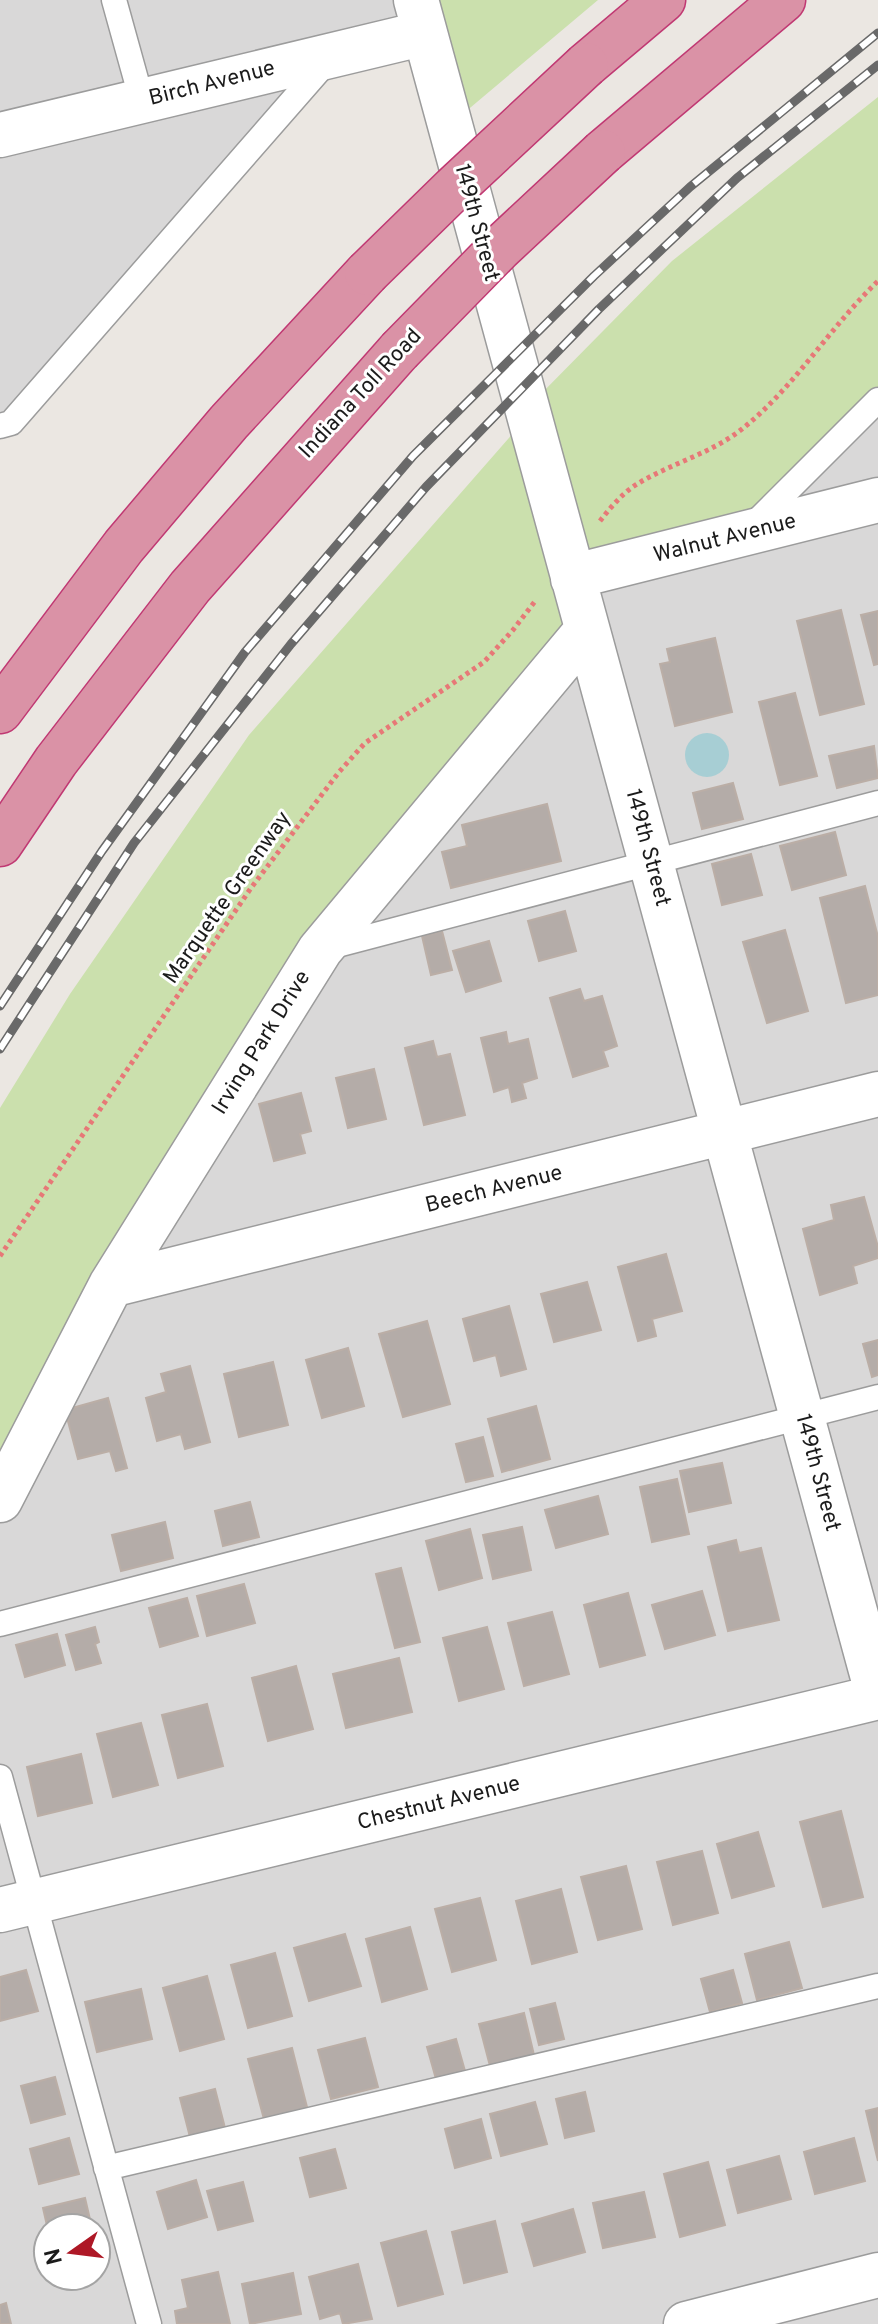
<svg xmlns="http://www.w3.org/2000/svg" width="878" height="2324" font-family="Overpass,sans-serif">
<rect width="100%" height="100%" fill="#ebe7e2"/>
<!-- residential -->
<path fill="#d9d8d8" fill-rule="evenodd" d="M0,0h416l9,33 -91,22 -334,383z
M878,400v1924h-878v-822l573,-923zM48,2228h48v48h-48z"/>
<!-- grass -->
<path fill="#cbe0ad" d="M426,0h172l-140,118z
M878,97v303l-134,135 -161,39 -51,-171 140,-142z
M529,415l58,215 -267,320 -320,550v-392l70,-114 179,-259z"/>
<!-- water -->
<path fill="#a7ced4" d="M685 755a22 22 0 1 1 44 0a22 22 0 1 1-44 0Z"/>
<!-- building -->
<path fill="#b4aca8" stroke="#bbaea6" stroke-width="2" d="M841,610l23,94 -44,11 -23,-94z
M878,611v53l-4,1 -13,-50z
M715,638l17,74 -57,14 -15,-62 10,-2 -3,-13z
M795,693l22,83 -37,9 -21,-83z
M874,746l4,32 -41,10 -8,-32z
M733,783l10,36 -41,10 -9,-36z
M547,804l14,57 -110,27 -9,-36 25,-6 -5,-21z
M835,832l11,43 -54,15 -12,-44z
M751,854l11,41 -40,10 -10,-41z
M865,886l13,51v58l-32,8 -26,-105z
M565,911l11,40 -37,10 -11,-40z
M785,930l23,81 -41,12 -24,-81z
M442,931l10,39 -21,5 -9,-39z
M489,941l12,40 -35,11 -13,-41z
M580,989l4,12 18,-5 15,50 -14,5 5,15 -35,11 -23,-79z
M506,1032l2,12 20,-5 9,39 -15,5 4,15 -14,4 -3,-15 -15,5 -13,-54z
M433,1041l4,16 13,-3 15,61 -41,10 -19,-77z
M374,1069l12,50 -38,9 -12,-50z
M301,1093l10,38 -11,3 5,19 -31,8 -15,-57z
M864,1197l14,50v11l-25,8 4,17 -37,12 -17,-66 31,-9 -3,-15z
M666,1254l16,57 -30,8 4,17 -18,5 -20,-74z
M587,1282l14,48 -47,12 -13,-48z
M509,1306l17,63 -25,7 -5,-21 -22,6 -11,-42z
M427,1321l23,83 -47,13 -24,-83z
M878,1340v35l-6,2 -9,-33z
M348,1348l16,58 -42,12 -16,-58z
M273,1362l15,63 -49,12 -15,-63z
M190,1366l20,76 -25,7 -4,-15 -24,7 -11,-43 20,-6 -5,-18z
M108,1398l19,70 -11,3 -6,-20 -32,8 -13,-49z
M536,1406l14,53 -48,13 -14,-53z
M483,1437l10,39 -27,6 -10,-38z
M722,1463l9,40 -42,9 -9,-41z
M677,1479l12,55 -37,8 -12,-55z
M598,1496l10,38 -52,14 -11,-38z
M250,1502l9,35 -36,9 -8,-35z
M165,1522l8,36 -52,13 -9,-36z
M522,1527l9,43 -38,9 -10,-44z
M470,1529l12,49 -43,12 -13,-49z
M736,1540l3,13 22,-5 18,72 -51,11 -20,-84z
M401,1568l19,74 -25,6 -19,-74z
M244,1584l11,39 -48,13 -10,-40z
M702,1591l13,44 -50,14 -13,-44z
M628,1593l17,62 -45,12 -16,-62z
M187,1598l11,38 -38,11 -11,-39z
M552,1612l17,62 -45,12 -16,-63z
M95,1627l4,15 -4,2 6,19 -25,7 -10,-35z
M487,1627l17,62 -45,12 -16,-63z
M57,1634l8,31 -40,12 -9,-32z
M399,1658l13,54 -66,16 -13,-54z
M296,1666l17,63 -45,12 -16,-63z
M207,1704l16,62 -45,12 -16,-63z
M141,1723l17,62 -45,12 -16,-63z
M81,1754l11,49 -54,13 -11,-49z
M841,1811l22,86 -40,10 -23,-85z
M758,1832l16,54 -42,12 -15,-54z
M702,1851l16,62 -45,12 -16,-63z
M626,1866l16,63 -44,11 -17,-63z
M561,1889l16,63 -45,12 -16,-63z
M480,1898l16,62 -44,12 -17,-63z
M410,1927l17,62 -45,13 -16,-63z
M345,1934l16,52 -52,15 -15,-53z
M789,1942l13,46 -45,12 -12,-46z
M275,1953l17,63 -44,12 -17,-63z
M26,1970l12,41 -38,10v-44z
M733,1970l9,33 -32,9 -9,-33z
M207,1976l17,63 -44,12 -17,-63z
M141,1989l11,50 -55,13 -12,-50z
M555,2003l9,36 -25,6 -9,-36z
M524,2013l10,42 -44,11 -11,-42z
M365,2038l13,49 -47,12 -13,-49z
M456,2039l9,32 -29,8 -9,-32z
M292,2048l16,63 -43,12 -17,-64z
M55,2077l10,37 -34,9 -10,-37z
M215,2089l10,39 -35,9 -10,-39z
M585,2092l9,39 -29,7 -9,-39z
M535,2102l12,42 -46,12 -11,-42z
M878,2108v53l-12,-50z
M481,2119l10,39 -36,10 -10,-39z
M69,2138l10,36 -40,10 -9,-35z
M854,2138l11,43 -50,13 -11,-42z
M335,2149l11,39 -36,9 -10,-39z
M779,2156l12,43 -53,14 -11,-43z
M708,2162l17,63 -45,12 -16,-63z
M196,2180l11,37 -39,12 -11,-37z
M243,2182l10,39 -35,9 -11,-39z
M644,2192l11,45 -52,11 -10,-45z
M85,2198l7,30 -44,2 -5,-22z
M573,2209l12,43 -51,14 -12,-42z
M495,2221l12,51 -43,11 -12,-51z
M426,2231l17,63 -45,12 -17,-63z
M358,2264l14,55 -29,5 -3,-11 -20,6 -11,-42z
M218,2272l12,52h-53l-2,-13 13,-3 -6,-28z
M293,2273l8,41 -51,10 -8,-40z
M6,2303l5,21h-11v-19z"/>
<g fill="none" stroke-linecap="round" stroke-linejoin="round">
<!-- service casing -->
<g stroke="#9c9c9c" stroke-width="27">
<path id="service" d="M114,0l28,101
M0,426l11,-3 317,-363
M754,524l124,-124
M326,948l552,-145
M0,1624l878,-227
M0,1777l149,547
M106,2168l772,-182"/>
</g>
<!-- minor casing -->
<g stroke="#9c9c9c" stroke-width="47">
<path id="minor" d="M416,0l462,1696
M0,135l425,-102
M573,579l10,-5 295,-74
M111,1285l767,-191
M0,1500l111,-215 209,-335 267,-320
M0,1910l878,-213
M686,2324l192,-49"/>
</g>
<!-- motorway casing -->
<g stroke="#c03973" stroke-width="47">
<path id="motorway" d="M586,65l77,-65
M603,152l180,-152
M0,711l124,-165 105,-124 138,-149
M0,844l56,-83 134,-174 209,-236"/>
</g>
<!-- path -->
<path stroke="#e77877" stroke-width="5" stroke-dasharray="4 4" stroke-linecap="butt" d="M600,521c10,-13 21,-26 34,-35 34,-22 75,-31 108,-57 52,-41 88,-102 136,-148
M0,1256l251,-368 88,-116 26,-29 119,-81 29,-32 23,-30"/>
<!-- service -->
<use href="#service" stroke="#fff" stroke-width="24"/>
<!-- minor -->
<use href="#minor" stroke="#fff" stroke-width="44"/>
<!-- motorway -->
<use href="#motorway" stroke="#da92a6" stroke-width="44"/>
<!-- rail casing -->
<g stroke="#696969" stroke-width="9">
<path id="rail" d="M0,1006l102,-155 143,-199 168,-196 181,-180 96,-89 188,-154
M0,1049l134,-206 157,-199 135,-157 173,-178 138,-131 141,-113"/>
</g>
<!-- rail -->
<use href="#rail" stroke="#fff" stroke-width="6" stroke-dasharray="18" stroke-linecap="butt"/>
<!-- motorway-bridge casing -->
<g stroke="#c03973" stroke-width="47" stroke-linecap="butt">
<path id="motorway-bridge" d="M367,273l87,-85 132,-123
M399,351l100,-102 104,-97"/>
</g>
<!-- motorway-bridge -->
<use href="#motorway-bridge" stroke="#da92a6" stroke-width="44"/>
</g>
<g text-anchor="middle" dominant-baseline="central" stroke-width="6" stroke-linejoin="round" paint-order="stroke">
<!-- street labels -->
<g font-size="22" fill="#1b1b1b" stroke="#fff">
<text transform="translate(212 84) rotate(-14)">Birch Avenue</text>
<text transform="translate(476 223) rotate(75)">149th Street</text>
<text transform="translate(361 394) rotate(-47)">Indiana Toll Road</text>
<text transform="translate(725 539) rotate(-14)">Walnut Avenue</text>
<text transform="translate(647 848) rotate(75)">149th Street</text>
<text transform="translate(228 898) rotate(-55)">Marquette Greenway</text>
<text transform="translate(262 1043) rotate(-58)">Irving Park Drive</text>
<text transform="translate(494 1190) rotate(-14)">Beech Avenue</text>
<text transform="translate(817 1473) rotate(75)">149th Street</text>
<text transform="translate(439 1804) rotate(-14)">Chestnut Avenue</text>
</g>
</g>
<!-- north arrow -->
<g transform="translate(72 2252) rotate(256)"><circle r="38" fill="#ffffff" stroke="#a4a4a4" stroke-width="2"/>
<path d="M0-6L14 30L0 20L-14 30Z" fill="#ae1826"/>
<text y="-12" font-size="22" font-weight="bold" text-anchor="middle" fill="#1b1b1b">N</text>
</g>
</svg>
